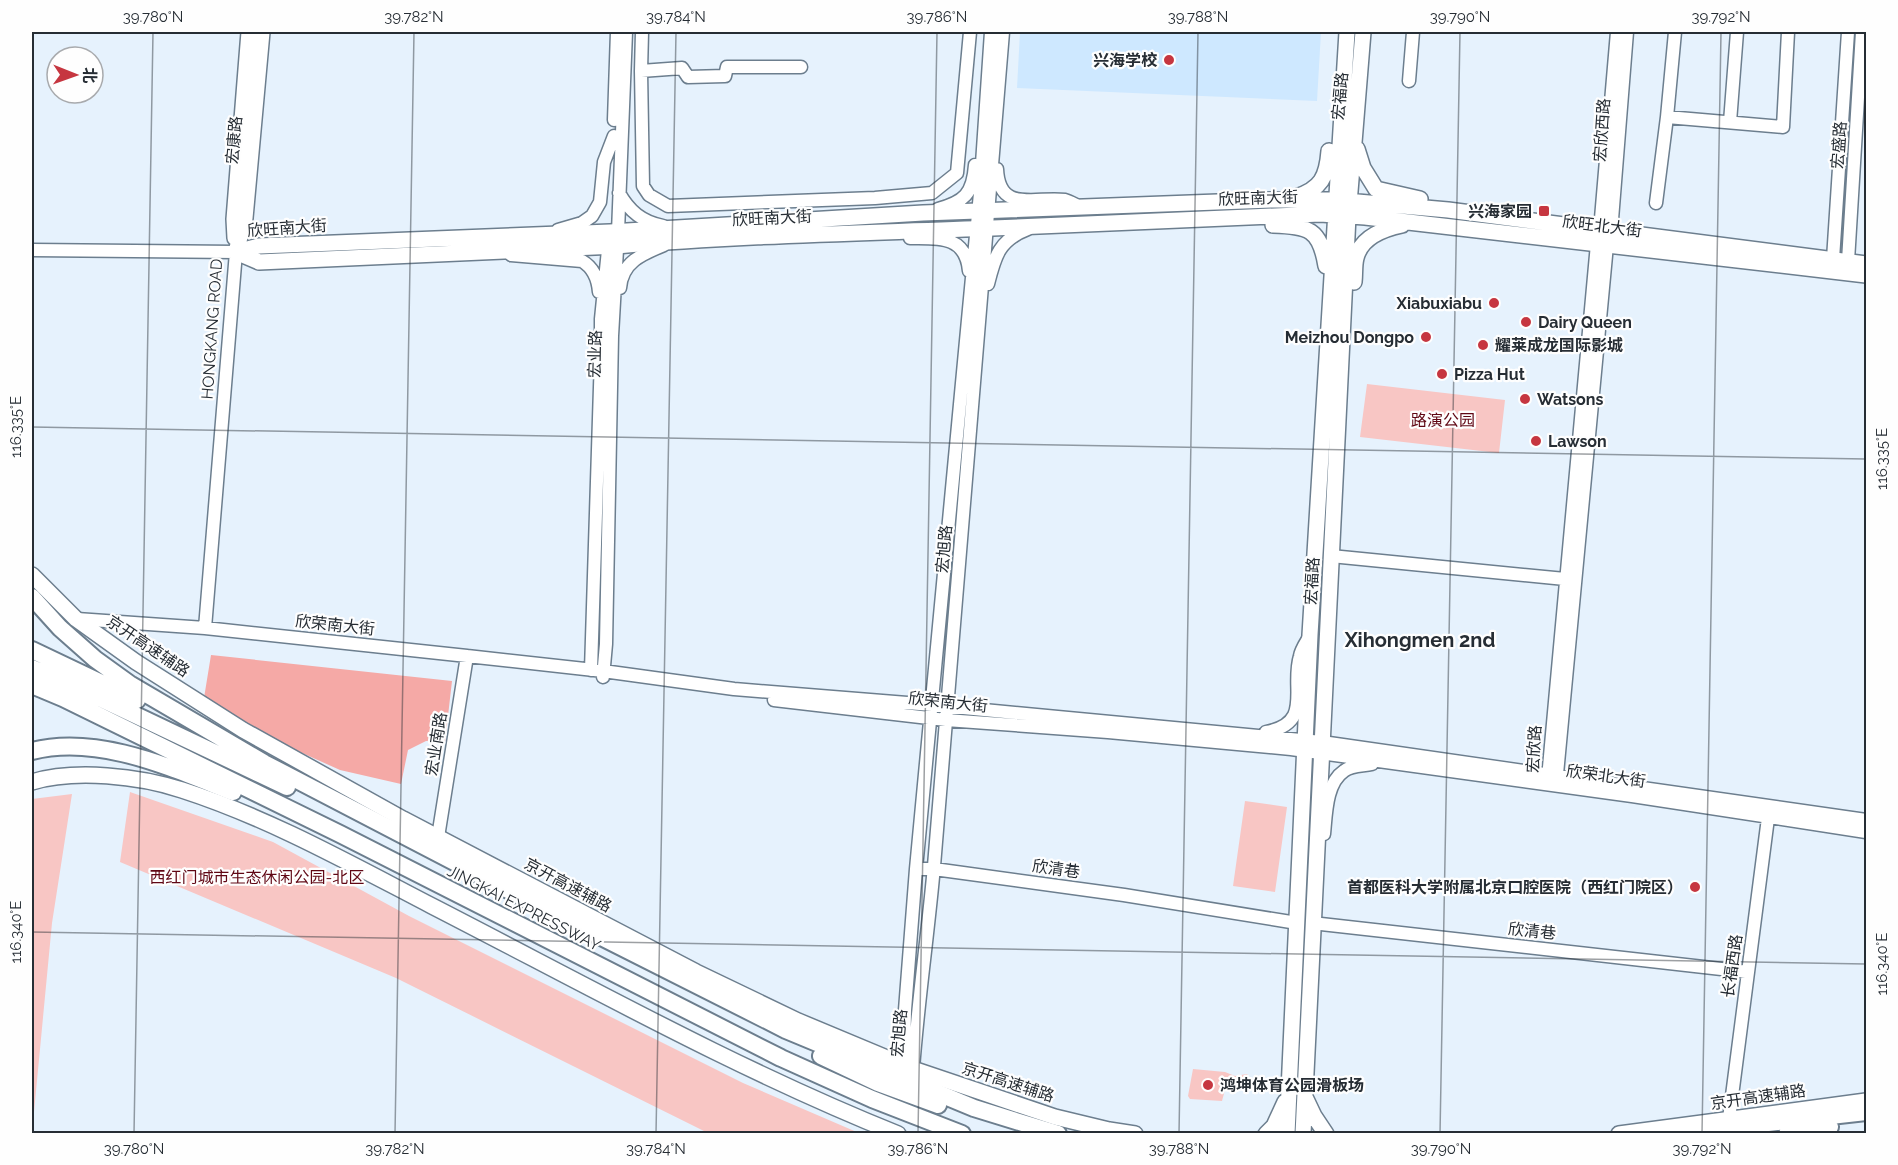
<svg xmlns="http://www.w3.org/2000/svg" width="1898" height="1165" font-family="Raleway,'Noto Sans SC',sans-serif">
<rect width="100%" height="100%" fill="#e6f2fd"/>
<!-- built -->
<path fill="#cee8ff" d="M1020,32h301l-4,69 -300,-13z"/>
<!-- green -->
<path fill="#f8c6c4" d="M1367,384l138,16 -6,53 -139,-16z
M130,792l143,50 136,74 334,167 116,50h-151l-312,-155 -276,-116z
M72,794l-20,129 -20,210v-334z
M1245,801l42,6 -12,85 -42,-6z
M1193,1069l32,3 10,4 12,-2 4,6 -6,4 -16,-1 -3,3 -4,15 -32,-2 -2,-3z"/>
<!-- forest -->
<path fill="#f5a9a6" d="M211,655l241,26 -7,61 -19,-1 -18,9 -7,34 -61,-14 -69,-31 -67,-41z"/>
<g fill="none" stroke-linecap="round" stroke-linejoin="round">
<!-- minor casing -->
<g stroke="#6c7e8e" stroke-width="15">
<path id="minor" d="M642,32l-1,39 41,-3 6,9 37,-1 2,-9h74
M641,71l2,115 6,9 19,11 207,-8 57,-5 25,-20 13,-141
M1409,81l4,-49
M1667,117l116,10 5,-95
M614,120l3,-88
M1730,122l7,-90
M997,169c2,45 39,27 68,31 4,1 9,4 13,6
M619,193c10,18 23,29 44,33
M1656,203l11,-86 8,-85
M938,209c26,-7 35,-15 37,-44
M558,230l24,-7 10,-7 8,-14 4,-40 10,-26
M1600,230l17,-198
M1611,232l16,-200
M910,238c28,0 56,-3 59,33
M32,250l204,2 -31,376
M511,255l71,6c12,7 16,18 17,31
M1833,259l15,-227
M1848,261l14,-229
M988,284c7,-28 11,-44 40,-55
M620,288c2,-26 22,-34 44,-43
M1331,556l234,23
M77,619l128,9 262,28 136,15 131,18 198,16 390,37 544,78
M591,670l10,-314v-37l8,-79
M603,677l3,-33 6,-308 6,-104 8,-200
M774,700l172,20 162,12 183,17 341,47 234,36
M1266,732c48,-9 24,-44 34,-76 1,-6 5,-12 8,-17
M1548,778l49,-534
M1554,779l3,-5 50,-529
M1324,834c2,-20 2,-51 20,-63 7,-6 19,-5 28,-7
M438,837l29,-181
M916,869h18l190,26 173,28
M1312,923l436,49
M904,1065l1,-55 11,-141 64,-676 11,-161
M913,1069c5,-68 15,-135 21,-203 25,-278 47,-556 69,-834
M1729,1119l39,-301"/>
</g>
<!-- major casing -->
<g stroke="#6c7e8e" stroke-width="18">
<path id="major" d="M1357,149l6,19 13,21 44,10
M1296,197c25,-8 31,-20 33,-46
M1273,225c36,1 47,4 53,41
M235,238l-1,-19 15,-187
M236,252l9,-34 17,-186
M1866,264l-418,-54 -113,-10h-64l-348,13 -313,19 -351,14 -23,6 23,10 358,-16c125,-11 251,-13 376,-18 109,-4 218,-10 327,-14l45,3 501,58
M1354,282c1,-8 0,-17 2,-24 5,-21 27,-29 46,-33
M32,575l44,44 60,43 107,68 160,89 293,153 102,49 115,48 142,48 54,13 26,4
M32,782c43,-13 107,-6 150,8 87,28 169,74 250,116 154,79 306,164 466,228
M1305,1097l9,19 12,18
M1266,1134l8,-8 11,-24
M1287,1134l23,-499 37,-603
M1303,1134l45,-918 15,-184
M1619,1134l247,-33"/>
</g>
<!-- highway casing -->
<g stroke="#6c7e8e" stroke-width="20">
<path id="highway" d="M32,597l28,31 35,31 36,26 133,78 248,129 274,138 188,78 84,26
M32,650l105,50
M32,668l38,16 217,103
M32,685l31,13 277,136 441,224 91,41 90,35
M32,751c66,-17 139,17 201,41
M821,1056l57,27 60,22
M1696,1134l37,-7 133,-15
M1787,1134l43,-7"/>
</g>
<!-- minor -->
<use href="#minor" stroke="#fff" stroke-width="12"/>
<!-- major -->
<use href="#major" stroke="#fff" stroke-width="15"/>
<!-- highway -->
<use href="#highway" stroke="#fff" stroke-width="16"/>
</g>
<!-- ticks -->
<path fill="none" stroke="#262d34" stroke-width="1.5" stroke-opacity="0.45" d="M32,427l1834,32M32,932l1834,32M134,1134l19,-1102M395,1134l19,-1102M656,1134l20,-1102M918,1134l19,-1102M1179,1134l19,-1102M1440,1134l20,-1102M1702,1134l19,-1102"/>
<!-- markers -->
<g fill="#c63640" stroke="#fefefe" stroke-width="2">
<circle cx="1169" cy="60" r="6"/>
<rect x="1538" y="205" width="12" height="12" rx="3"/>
<circle cx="1494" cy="303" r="6"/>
<circle cx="1526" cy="322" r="6"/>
<circle cx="1426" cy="337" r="6"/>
<circle cx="1483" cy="345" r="6"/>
<circle cx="1442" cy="374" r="6"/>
<circle cx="1525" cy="399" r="6"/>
<circle cx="1536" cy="441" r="6"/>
<circle cx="1695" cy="887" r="6"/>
<circle cx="1208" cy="1085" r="6"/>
</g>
<g text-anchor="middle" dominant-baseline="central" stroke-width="4.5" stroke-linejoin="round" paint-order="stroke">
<!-- poi labels -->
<g font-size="16" font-weight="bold" fill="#262d34" stroke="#fefefe" text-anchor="start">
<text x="1157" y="60" text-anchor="end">兴海学校</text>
<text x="1532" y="211" text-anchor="end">兴海家园</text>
<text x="1482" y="303" text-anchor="end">Xiabuxiabu</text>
<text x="1538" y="322">Dairy Queen</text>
<text x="1414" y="337" text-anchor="end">Meizhou Dongpo</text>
<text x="1495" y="345">耀莱成龙国际影城</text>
<text x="1454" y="374">Pizza Hut</text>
<text x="1537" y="399">Watsons</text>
<text x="1548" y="441">Lawson</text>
<text x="1683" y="887" text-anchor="end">首都医科大学附属北京口腔医院（西红门院区）</text>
<text x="1220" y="1085">鸿坤体育公园滑板场</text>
</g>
<!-- street labels -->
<g font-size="16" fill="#262d34" stroke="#fefefe">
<text transform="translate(1340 96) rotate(-85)">宏福路</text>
<text transform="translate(1602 130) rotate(-86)">宏欣西路</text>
<text transform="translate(234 140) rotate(-85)">宏康路</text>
<text transform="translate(1839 145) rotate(-86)">宏盛路</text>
<text transform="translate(1258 198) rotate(-2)">欣旺南大街</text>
<text transform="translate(772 218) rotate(-3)">欣旺南大街</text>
<text transform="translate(1602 226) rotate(7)">欣旺北大街</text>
<text transform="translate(287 228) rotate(-4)">欣旺南大街</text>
<text transform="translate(212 329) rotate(-86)">HONGKANG ROAD</text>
<text transform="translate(595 354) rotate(-89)">宏业路</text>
<text transform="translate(944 549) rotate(-85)">宏旭路</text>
<text transform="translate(1312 581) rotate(-87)">宏福路</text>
<text transform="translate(335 625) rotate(6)">欣荣南大街</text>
<text transform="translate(148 646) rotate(34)">京开高速辅路</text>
<text transform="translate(948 702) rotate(6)">欣荣南大街</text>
<text transform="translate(436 744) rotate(-81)">宏业南路</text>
<text transform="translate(1534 749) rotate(-87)">宏欣路</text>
<text transform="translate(1606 776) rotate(8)">欣荣北大街</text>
<text transform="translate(1056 869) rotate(8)">欣清巷</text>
<text transform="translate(568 885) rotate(28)">京开高速辅路</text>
<text transform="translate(524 908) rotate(27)">JINGKAI EXPRESSWAY</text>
<text transform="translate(1532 931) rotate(6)">欣清巷</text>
<text transform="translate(1732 966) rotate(-82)">长福西路</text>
<text transform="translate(899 1033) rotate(-85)">宏旭路</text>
<text transform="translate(1008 1082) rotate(18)">京开高速辅路</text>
<text transform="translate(1758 1097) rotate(-8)">京开高速辅路</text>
</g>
<!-- park labels -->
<g font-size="16" fill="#600714" stroke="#fefefe">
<text x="1443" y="420">路演公园</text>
<text x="257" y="877">西红门城市生态休闲公园-北区</text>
</g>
<!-- quarter labels -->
<g font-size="20" font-weight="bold" fill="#262d34" stroke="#fefefe">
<text x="1420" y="640">Xihongmen 2nd</text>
</g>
</g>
<!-- border -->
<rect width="1898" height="1165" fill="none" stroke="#fefefe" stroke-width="66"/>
<!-- north arrow -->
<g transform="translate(75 75) rotate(91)"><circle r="28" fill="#fefefe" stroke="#a8aaad" stroke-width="1.5"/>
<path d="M0-4.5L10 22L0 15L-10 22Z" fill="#c63640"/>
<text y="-9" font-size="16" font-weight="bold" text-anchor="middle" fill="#262d34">北</text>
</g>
<rect x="33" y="33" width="1832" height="1099" fill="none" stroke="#262d34" stroke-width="2"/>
<g font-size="15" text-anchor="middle" fill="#262d34">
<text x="153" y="22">39.780°N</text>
<text x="414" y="22">39.782°N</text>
<text x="676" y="22">39.784°N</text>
<text x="937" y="22">39.786°N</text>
<text x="1198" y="22">39.788°N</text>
<text x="1460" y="22">39.790°N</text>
<text x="1721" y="22">39.792°N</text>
<text transform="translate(16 427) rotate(-90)" y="5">116.335°E</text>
<text transform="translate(1882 459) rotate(-90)" y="5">116.335°E</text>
<text transform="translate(16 932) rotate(-90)" y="5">116.340°E</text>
<text transform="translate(1882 964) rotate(-90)" y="5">116.340°E</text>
<text x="134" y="1154">39.780°N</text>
<text x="395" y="1154">39.782°N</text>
<text x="656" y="1154">39.784°N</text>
<text x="918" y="1154">39.786°N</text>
<text x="1179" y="1154">39.788°N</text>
<text x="1441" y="1154">39.790°N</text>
<text x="1702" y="1154">39.792°N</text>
</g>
</svg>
